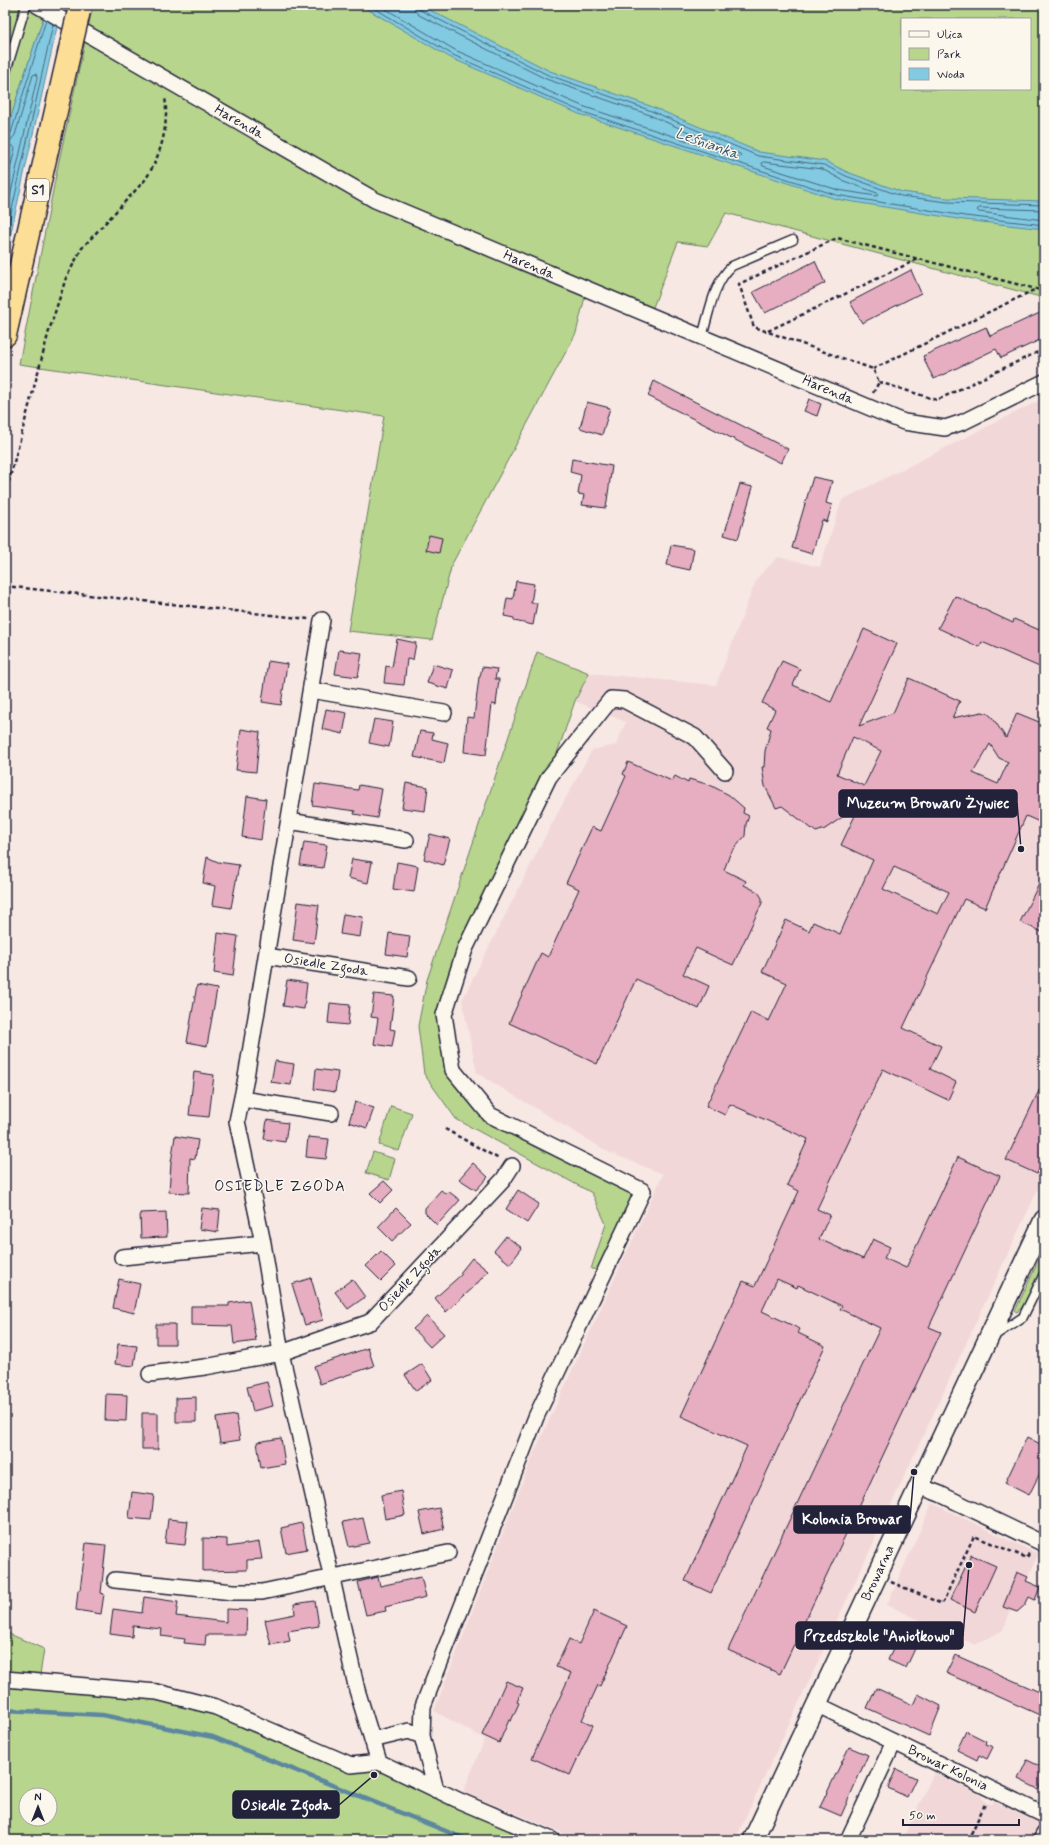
<svg xmlns="http://www.w3.org/2000/svg" width="1049" height="1845" font-family="Mynerve,sans-serif">
<rect width="100%" height="100%" fill="#f7e8e3"/>
<filter id="ink" filterUnits="userSpaceOnUse"><feTurbulence type="fractalNoise" baseFrequency=".025" numOctaves="2"/><feDisplacementMap in="SourceGraphic" scale="8" xChannelSelector="R" yChannelSelector="G"/><feConvolveMatrix kernelMatrix="1 2 1 2 8 2 1 2 1" color-interpolation-filters="sRGB"/></filter>
<g filter="url(#ink)">
<!-- built -->
<path fill="#f2d7d8" d="M1044,398v778l-309,664h-155l-117,-48 22,-53 -51,-28 99,-256 130,-281 -55,-22 -131,-79 -15,-73 87,-171 43,-79 24,-5 10,-23 -51,-21 14,-28 127,12 41,-107 21,-21 42,10 22,-67z
M932,1503l106,51 -17,40 8,3 -4,8 -8,7 -6,-2 -8,20 -28,15 -88,-40z
M934,1773l47,22 2,5 3,2 4,2 4,-2 48,22 -8,16h-132z"/>
<!-- green -->
<path fill="#b7d58d" stroke="#6c7c64" fill-rule="evenodd" d="M5,5h32l9,5 -29,87 -12,44z
M93,5h951v293l-318,-85 -18,33 -30,-4 -28,73 -63,-26 -11,44 -124,231 -20,76 -84,-9 36,-215 -365,-52 38,-194zM902,19h128v70h-128z
M537,652l52,21 -14,28 -26,76 -105,238 9,55 37,45 153,76 -37,79 -15,-1 15,-45 -14,-31 -136,-74 -32,-45 -6,-48 9,-46z
M391,1106l21,7 -13,38 -20,-6z
M373,1152l22,7 -6,21 -23,-7z
M1043,1251c4,13 -15,53 -26,61l-2,-1z
M5,1632l39,17 -5,32 118,11 194,72 28,-2 57,28 124,50h-555zM26,1795h24v24h-24z"/>
<!-- water -->
<path fill="#81cae1" stroke="#5b879f" d="M360,5h60l130,66 100,35 109,46 66,9 22,11 55,20 45,6 97,3v28l-80,-9 -128,-21 -257,-85 -128,-56z
M46,10l13,8 -54,241 1,-124 11,-38z"/>
<g fill="none" stroke-linecap="round" stroke-linejoin="round">
<!-- shore -->
<path stroke="#48657d" stroke-width="1" d="M369,5l84,50 127,56 256,84 129,21 79,9
M379,5l76,45 127,56 157,52 2,-2 -1,-2 -93,-40 -101,-35 -127,-64 -4,-4 -1,-6
M419,5l1,5 128,65 101,35 109,46 66,9 22,11 55,20 46,6 97,3
M5,136l6,-3 35,-113
M5,141l6,-1 4,-5 18,-60 3,-1 1,4 -32,141
M5,147l8,-1 2,2 -10,43
M764,162l58,7 22,12 33,12 1,2 -2,1 -38,-6 -75,-24 -1,-3z
M1044,210l-65,-2 -2,2 2,2 65,8
M5,241l48,-217"/>
<!-- stream -->
<path stroke="#5b879f" stroke-width="4.5" d="M5,1710l97,5 111,22 255,103"/>
</g>
<!-- building -->
<path fill="#e6aec0" stroke="#22223b" fill-rule="evenodd" d="M815,261l10,22 -60,30 -12,-21z
M911,270l10,23 -59,30 -12,-21z
M1044,311v27l-43,20 -5,-9 -62,30 -6,-11 -5,-12 63,-29 4,9z
M654,381l134,68 -7,14 -133,-67z
M809,399l12,5 -4,12 -13,-5z
M587,402l23,6 -8,27 -22,-7z
M572,459l40,7 -6,42 -24,-3 2,-10 -6,-1 3,-19 -11,-3z
M813,477l19,4 -6,22 6,2 -5,17 -5,-2 -10,34 -20,-6z
M740,484l13,3 -15,52 -14,-4z
M429,535l13,3 -3,15 -13,-3z
M671,545l23,4 -4,21 -23,-5z
M516,581l18,3 -3,19h6l-4,22 -19,-4v-3l-10,-2 3,-18 6,1z
M955,596l58,27 1,-4 30,13v37l-62,-27 -3,5 -41,-19z
M864,629l33,15 -38,82 34,-13 16,-35 51,23 -8,17 30,-6 5,1 5,4 14,21 11,-25 27,11v100l-18,-8 -41,92 -21,-9 -61,129 38,18 -11,23 26,13 -8,18 -65,-31 -66,140 13,6 -11,24 44,20 10,-20 17,8 -6,11 22,10 52,-111 42,19 -71,151 12,5 -161,342 -52,-24 152,-322 -40,-19 2,-3 -44,-21 -1,3 -20,-9 -15,32 38,18 -2,4 27,13 -114,247 -26,-12 62,-135 -66,-30 62,-135 12,5 44,-95 -12,-6 21,-46 -78,-35 -5,11 -19,-9 45,-94 18,9 18,-38 -25,-11 24,-52 23,11 4,-9 27,12 33,-74 -32,-15 19,-40 -35,24 -9,3 -34,-26 -6,2 -11,-22 -3,-19h2l1,-16 6,-22 -4,-2 8,-17 -13,-7 20,-42 18,8 -7,16 38,17zM853,737l28,14 -17,35 -27,-12zM990,744l9,14 9,4 -10,22 -25,-11zM894,867l55,25 -11,22 -55,-25z
M397,639l19,4 -3,17 -6,-1 -3,26 -20,-2 2,-17 6,1z
M339,650l23,3 -4,24 -23,-3z
M268,661l19,3 -6,41 -19,-3z
M433,664l20,6 -5,19 -21,-6z
M482,667l15,2 -2,10h4l-3,26 -4,-1 -6,51 -22,-3 3,-35 7,1 5,-41h1z
M326,709l21,4 -4,21 -21,-5z
M374,719l19,3 -4,25 -20,-4z
M241,729l19,3 -4,40 -20,-2z
M420,731l13,2 -1,6 16,4 -4,20 -30,-6z
M628,762l44,19 3,-5 13,7 1,-4 21,6 19,10 15,13 -1,5 6,3 -3,8 -1,12 -15,18 -6,16 22,11 -2,4 14,7 4,6v5l-29,62 -37,-17 -13,26 26,12 -10,23 -63,-30 -39,85 -88,-41 32,-70 7,4 31,-68 -13,-6 26,-56 9,4 25,-55 -3,-2z
M406,783l22,4 -3,24 -23,-3z
M315,784l43,6 1,-5 23,4 -5,29 -23,-4 1,-3 -43,-6z
M247,796l19,3 -5,41 -19,-3z
M430,834l20,5 -7,26 -19,-6z
M304,842l23,3 -4,23 -23,-3z
M207,857l11,5 21,3 -8,43 -19,-3 3,-19 -12,-3z
M352,859l20,3 -4,21 -20,-5z
M397,862l21,4 -4,26 -21,-3z
M1044,874v59l-24,-11z
M298,902l21,3 -5,38 -21,-3z
M343,914l20,3 -3,20 -20,-3z
M218,933l20,3 -5,40 -19,-3z
M389,933l21,3 -3,21 -21,-3z
M287,980l20,3 -3,26 -21,-3z
M197,985l20,4 -10,57 -20,-4z
M374,994l20,2 -4,33 5,1 -3,17 -18,-3 4,-26 -7,-1z
M330,1003l20,2 -2,20 -20,-2z
M275,1061l19,3 -3,21 -20,-3z
M316,1069l22,3 -3,20 -21,-3z
M194,1072l20,3 -5,42 -20,-2z
M1044,1080v80l-7,14 -31,-14z
M355,1102l19,6 -7,20 -18,-6z
M267,1120l21,3 -3,19 -21,-3z
M175,1136l23,4 -3,19 -5,-1 -1,35 -20,-1 2,-29z
M308,1137l21,2 -3,20 -20,-2z
M473,1163l15,14 -12,13 -17,-11z
M384,1181l9,9 -13,13 -10,-10z
M441,1190l5,4 2,-3 12,9 -23,25 -12,-12v-5z
M518,1190l21,14 -12,19 -21,-14z
M202,1208l18,2 -2,22 -19,-3z
M396,1208l15,15 -19,18 -14,-14z
M166,1212l1,25 -26,1 -1,-25z
M506,1236l16,12 -12,16 -16,-13z
M381,1251l15,15 -15,15 -15,-15z
M472,1258l16,13 -14,16 -28,25 -11,-14 27,-24 -2,-1z
M311,1278l12,42 -18,5 -13,-41z
M119,1279l21,5 -6,29 -21,-5z
M352,1279l13,18 -17,12 -13,-17z
M249,1300l7,41 -22,3 -2,-18 -41,-1v-19h38v-3z
M427,1316l17,18 -14,13 -17,-18z
M156,1324h19v20h-19z
M118,1344l19,2 -3,20 -19,-2z
M368,1348l6,18 -54,18 -6,-18z
M422,1364l10,16 -16,11 -11,-16z
M267,1382l6,24 -20,5 -6,-24z
M106,1394l21,1 -1,26 -21,-1z
M196,1397v25h-20v-24z
M142,1413h16v36h-16z
M236,1415l4,25 -20,3 -4,-25z
M1027,1437l17,9v19l-15,30 -24,-12z
M281,1438l4,26 -24,4 -4,-26z
M401,1491l4,24 -20,4 -4,-24z
M132,1492l22,3 -3,25 -22,-2z
M439,1508l5,21 -20,5 -5,-22z
M363,1518l6,25 -20,4 -6,-25z
M168,1519l20,2 -3,24 -20,-2z
M302,1523l5,26 -21,4 -5,-25z
M203,1538l24,1v8l32,-5 3,17 -15,1v10l-44,1z
M86,1543l20,2 -5,48 3,1 -3,20 -25,-4 2,-20h2z
M971,1555l25,11 -21,46 -25,-12z
M1017,1572l11,5 -2,4 14,6 -5,13 -6,-3 -4,8 -8,7 -14,-5z
M378,1577l2,9 41,-9 5,20 -41,10 1,4 -20,4 -8,-33z
M144,1597l34,5 -2,14 50,6v-13l21,1 -1,25h-40l-1,10 -21,-2 1,-4 -24,-3 1,-7 -29,-3 -1,11 -22,-3 3,-25 29,4z
M315,1601l4,25 -31,5 2,10 -19,4 -6,-25 30,-6 -1,-10z
M594,1611l33,15 -27,60 -2,-1 -16,35 11,5 -23,50 -38,-17 39,-85 -15,-6 13,-28 10,5z
M901,1632l18,8 -13,28 -18,-8z
M955,1655l89,39v23l-98,-44z
M506,1681l17,7 -6,14 2,1 -8,18 -2,-1 -10,23 -17,-8z
M876,1688l37,17 5,-11 23,12 -12,30 -62,-28z
M966,1731l20,10 -1,3 8,3 -6,12 -8,-4 -2,5 -20,-10z
M849,1747l19,8 -27,61 -21,-9z
M1027,1760l17,8v9l-6,12 -20,-10z
M896,1769l20,9 -9,19 -19,-9z"/>
<g fill="none" stroke-linecap="round" stroke-linejoin="round">
<!-- service casing -->
<g stroke="#22223b" stroke-width="11">
<path id="service" d="M5,75l21,-70
M702,337c7,-23 11,-54 30,-71l61,-26
M994,1336l29,-19 21,-43"/>
</g>
<!-- minor casing -->
<g stroke="#22223b" stroke-width="18">
<path id="minor" d="M37,5l338,195 529,222 41,6 18,-6 81,-40
M322,620l-77,463 -8,38 26,122 18,110 76,337 22,72 81,39 92,39
M311,690l133,23
M289,821l117,19
M266,956l143,22
M242,1099l89,14
M122,1257l141,-14
M150,1374l55,-7 76,-14 89,-31 133,-142 9,-14
M919,1486l21,8 104,50
M115,1580l118,12h29l186,-39
M5,1679l152,13 59,15 135,58 28,-3
M816,1704l228,111
M372,1740l37,-9 13,5
M436,1790l-14,-54 1,-30 113,-289 107,-226 -153,-76 -37,-45 -9,-55 21,-66 84,-172 62,-78 13,1 71,37 30,34
M848,1840l46,-98
M1041,1840l3,-6"/>
</g>
<!-- tertiary casing -->
<g stroke="#22223b" stroke-width="22">
<path id="tertiary" d="M753,1840l291,-620"/>
</g>
<!-- trunk casing -->
<g stroke="#22223b" stroke-width="25">
<path id="trunk" d="M5,335l66,-290"/>
</g>
<!-- path -->
<path stroke="#22223b" stroke-width="2.5" stroke-dasharray="4 3" stroke-linecap="butt" d="M768,331l150,-72
M873,369l163,-80
M879,382l58,18 107,-51
M873,393l6,-11 -6,-13 -119,-42 -15,-43 98,-46 207,53
M5,496l44,-165 17,-53 16,-30 63,-68c16,-24 24,-54 20,-83
M5,586l304,33
M445,1129l54,30
M891,1582l51,22 32,-68 53,22 2,-5
M968,1840l18,-38"/>
<!-- service -->
<use href="#service" stroke="#fbf7ec" stroke-width="8"/>
<!-- minor -->
<use href="#minor" stroke="#fbf7ec" stroke-width="15"/>
<!-- tertiary -->
<use href="#tertiary" stroke="#fbf7ec" stroke-width="19"/>
<!-- trunk -->
<use href="#trunk" stroke="#fdde96" stroke-width="22"/>
<!-- trunk-bridge casing -->
<g stroke="#22223b" stroke-width="25" stroke-linecap="butt">
<path id="trunk-bridge" d="M71,45l8,-34"/>
</g>
<!-- trunk-bridge -->
<use href="#trunk-bridge" stroke="#fdde96" stroke-width="22"/>
</g>
</g>
<g text-anchor="middle" dominant-baseline="central" stroke-width="3" stroke-linejoin="round" paint-order="stroke">
<!-- shield labels -->
<rect fill="#fbf7ec" stroke="#636270" stroke-width="1" x="27" y="179" width="22" height="22" rx="3"/>
<g font-size="13" font-weight="bold" fill="#22223b">
<text x="38" y="190">S1</text>
</g>
<!-- street labels -->
<g font-size="14" fill="#22223b" stroke="#fbf7ec">
<text transform="translate(239 122) rotate(30)">Harenda</text>
<text transform="translate(529 265) rotate(23)">Harenda</text>
<text transform="translate(828 390) rotate(23)">Harenda</text>
<text transform="translate(326 965) rotate(9)">Osiedle Zgoda</text>
<text transform="translate(410 1279) rotate(-47)">Osiedle Zgoda</text>
<text transform="translate(878 1573) rotate(-65)">Browarna</text>
<text transform="translate(948 1768) rotate(26)">Browar Kolonia</text>
</g>
<!-- water labels -->
<g font-size="15" font-style="italic" fill="#3e546d" stroke="#fbf7ec">
<text transform="translate(707 144) rotate(20)">Leśnianka</text>
</g>
<!-- neighbourhood labels -->
<g font-size="15" letter-spacing="1" fill="#22223b" stroke="#fbf7ec">
<text x="280" y="1187">OSIEDLE ZGODA</text>
</g>
</g>
<!-- callouts -->
<path fill="none" stroke="#22223b" stroke-width="1.5" d="M1021 849L1017 803M914 1472L910 1519M969 1565L963 1636M374 1775L339 1805"/>
<g fill="#22223b" stroke="#fbf7ec" stroke-width="1.5">
<circle cx="1021" cy="849" r="4"/>
<circle cx="914" cy="1472" r="4"/>
<circle cx="969" cy="1565" r="4"/>
<circle cx="374" cy="1775" r="4"/>
</g>
<g fill="#22223b" stroke="#22223b" stroke-width="1.5">
<rect x="839" y="790" width="178" height="27" rx="4"/>
<rect x="794" y="1506" width="116" height="27" rx="4"/>
<rect x="796" y="1622" width="167" height="27" rx="4"/>
<rect x="233" y="1791" width="106" height="27" rx="4"/>
</g>
<g font-size="15" text-anchor="middle" font-weight="bold" fill="#fff">
<text x="928" y="808">Muzeum Browaru Żywiec</text>
<text x="852" y="1524">Kolonia Browar</text>
<text x="879" y="1641">Przedszkole "Aniołkowo"</text>
<text x="286" y="1810">Osiedle Zgoda</text>
</g>
<!-- margin -->
<rect width="1049" height="1845" fill="none" stroke="#fbf7ec" stroke-width="20"/>
<rect x="10" y="10" width="1029" height="1825" fill="none" stroke="#22223b" stroke-width="1.5" filter="url(#ink)"/>
<!-- legend -->
<rect x="901" y="18" width="130" height="72" fill="#fbf7ec" stroke="#a4a2a5"/>
<rect x="909" y="31" width="20" height="6" fill="#fbf7ec" stroke="#a4a2a5"/>
<text x="937" y="38" font-size="12" fill="#22223b">Ulica</text>
<rect x="909" y="48" width="20" height="12" fill="#b7d58d" stroke="#a4a2a5"/>
<text x="937" y="58" font-size="12" fill="#22223b">Park</text>
<rect x="909" y="68" width="20" height="12" fill="#81cae1" stroke="#a4a2a5"/>
<text x="937" y="78" font-size="12" fill="#22223b">Woda</text>
<!-- north arrow -->
<g transform="translate(38 1807)"><circle r="19" fill="#fbf7ec" stroke="#a4a2a5"/>
<path d="M0-3L7 15L0 10L-7 15Z" fill="#22223b"/>
<text y="-6" font-size="11" font-weight="bold" text-anchor="middle" fill="#22223b">N</text>
</g>
<!-- scale -->
<path d="M903 1819v6h116v-6" fill="none" stroke="#22223b" stroke-width="2"/>
<text x="909" y="1819" font-size="12" fill="#22223b" stroke="#fbf7ec" stroke-width="3" paint-order="stroke">50 m</text>
</svg>
